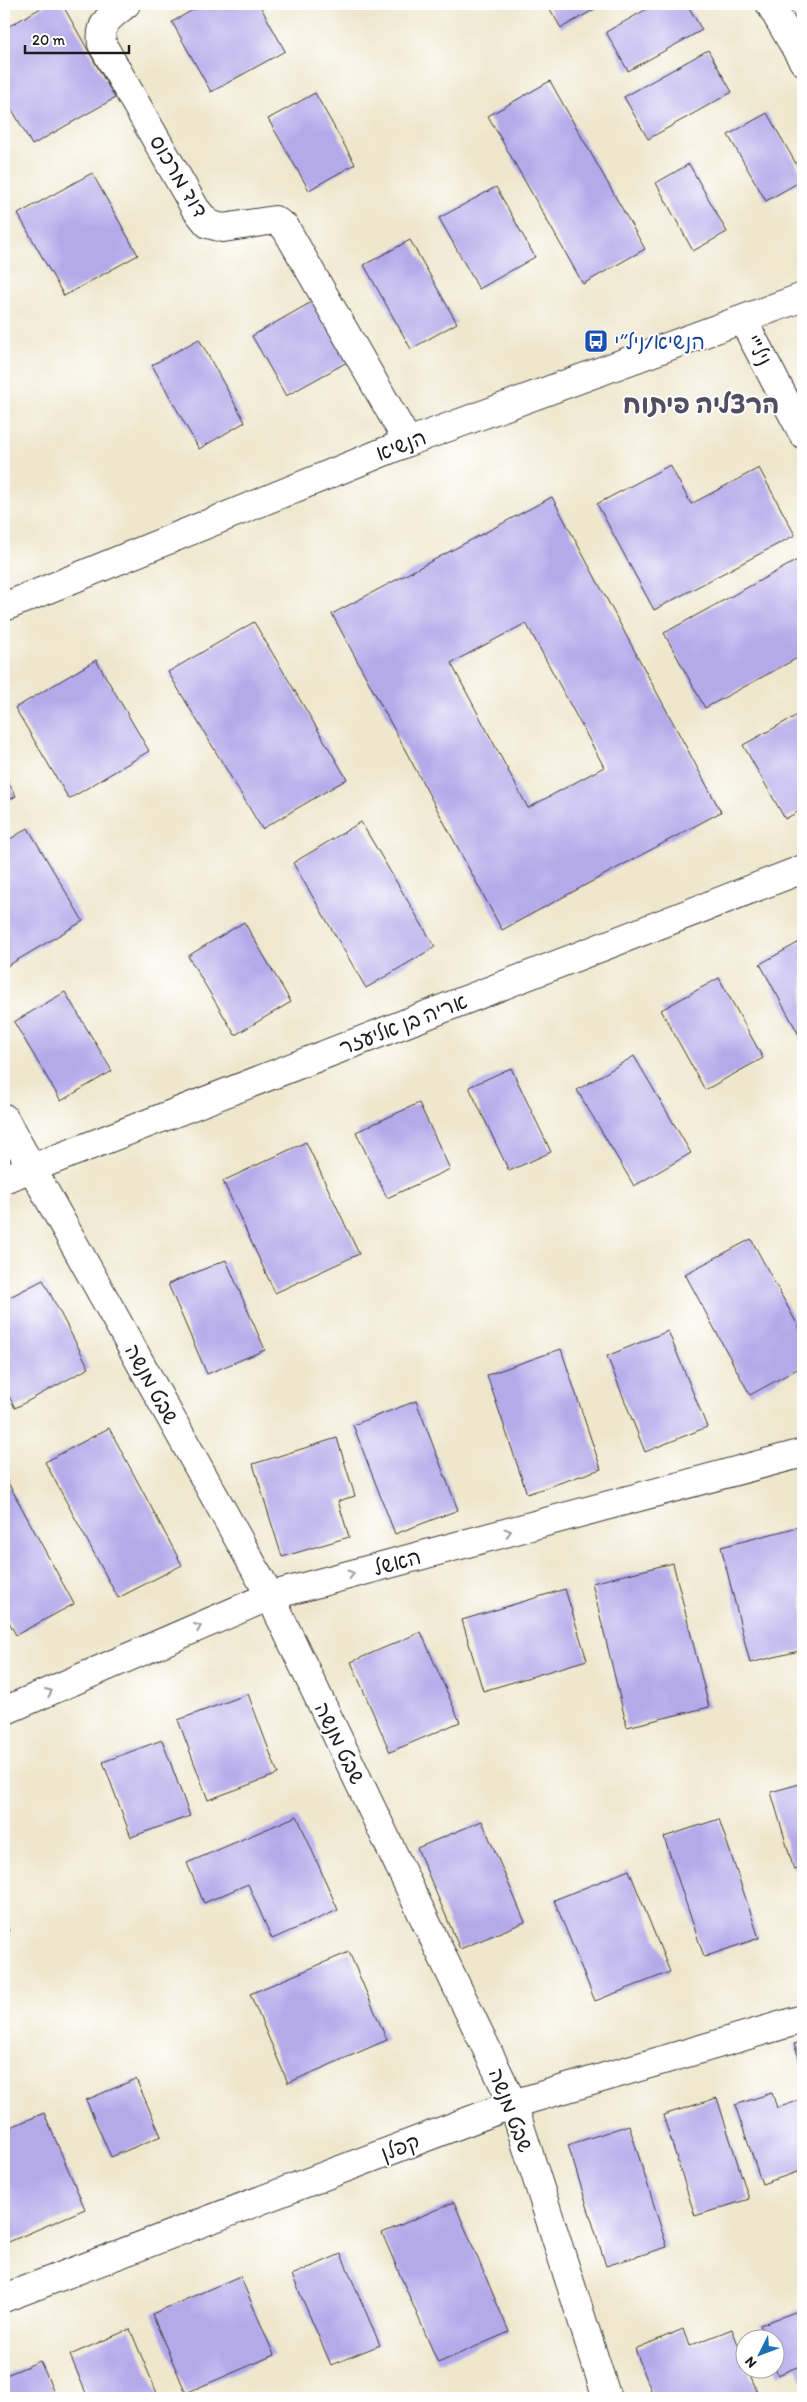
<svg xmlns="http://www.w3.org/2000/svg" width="807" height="2402" font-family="Itim,'Playpen Sans Hebrew',sans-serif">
<rect width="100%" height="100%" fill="#fff"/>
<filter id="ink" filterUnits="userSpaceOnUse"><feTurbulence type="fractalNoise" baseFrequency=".02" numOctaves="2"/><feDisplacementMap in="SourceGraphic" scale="10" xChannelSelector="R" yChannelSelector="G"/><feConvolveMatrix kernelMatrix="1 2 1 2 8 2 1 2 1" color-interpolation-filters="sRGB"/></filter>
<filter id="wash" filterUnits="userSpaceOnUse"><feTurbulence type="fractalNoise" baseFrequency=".0096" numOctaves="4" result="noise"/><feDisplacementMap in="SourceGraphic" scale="20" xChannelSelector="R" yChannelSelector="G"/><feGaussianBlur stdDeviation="1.12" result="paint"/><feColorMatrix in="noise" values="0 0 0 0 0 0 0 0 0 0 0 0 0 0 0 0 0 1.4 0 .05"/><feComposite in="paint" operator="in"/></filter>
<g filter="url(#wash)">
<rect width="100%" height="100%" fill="#efe7cd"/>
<g id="blocks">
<!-- building -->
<path fill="#b4aaea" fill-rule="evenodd" d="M48,4h14l53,94 -83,47 -28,-50v-66z
M203,4h56l26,47 -74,41 -39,-70z
M547,4h57l-43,24z
M656,4h31l15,26 -74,41 -22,-39z
M708,50l24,42 -84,47 -24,-42z
M550,81l95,168 -62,35 -95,-168z
M315,93l40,71 -46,26 -41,-71z
M767,113l36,63v4l-37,21 -38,-66z
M689,164l38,68 -34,19 -37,-68z
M92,173l46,82 -74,41 -46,-82z
M496,187l39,70 -56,32 -40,-71z
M410,240l47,83 -46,26 -47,-84z
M315,300l34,61 -63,35 -34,-60z
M199,339l46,83 -46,27 -47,-84z
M670,465l21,39 68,-36 36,67 -141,75 -57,-106z
M552,497l169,315 -219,118 -170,-316zM526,623l78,144 -76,41 -77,-145z
M803,557v98l-98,53 -41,-75z
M254,622l93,157 -85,50 -94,-157z
M96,660l53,91 -80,48 -54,-91z
M803,712v97l-18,10 -42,-74z
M4,775l12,21 -12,7z
M361,822l74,125 -69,41 -73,-125z
M28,828l55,93 -79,47v-125z
M244,922l47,80 -56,33 -47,-79z
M803,940v102l-43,-78z
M719,978l44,80 -58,32 -44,-80z
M65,992l47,79 -51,30 -47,-79z
M634,1056l57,97 -57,33 -57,-96z
M511,1068l40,84 -42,19 -40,-84z
M419,1103l31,66 -63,29 -31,-66z
M306,1142l53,112 -84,39 -52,-112z
M751,1239l52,96v31l-53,29 -65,-121z
M226,1260l39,90 -58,24 -39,-90z
M43,1280l46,88 -74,40 -11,-22v-86z
M668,1331l39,96 -62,25 -38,-96z
M561,1349l40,120 -74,25 -40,-119z
M416,1401l42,109 -63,24 -42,-109z
M109,1428l73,137 -64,33 -73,-136z
M337,1438l18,58 -17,5 11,36 -67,20 -29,-93z
M4,1477h1l69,127 -58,31 -12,-22z
M802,1526l1,124 -53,13 -29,-116z
M673,1563l36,144 -82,20 -35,-144z
M565,1589l22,71 -104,31 -21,-71z
M421,1632l39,90 -70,30 -39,-90z
M248,1694l30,80 -70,26 -30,-80z
M162,1740l28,76 -59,21 -28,-75z
M803,1783v84l-9,3 -23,-78z
M297,1816l41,94 -66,29 -24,-55 -44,19 -17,-40z
M719,1819l40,119 -55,19 -40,-120z
M482,1821l43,101 -65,27 -43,-101z
M629,1870l41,102 -75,29 -41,-101z
M4,1918l5,13 -5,2z
M349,1952l38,88 -99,43 -38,-89z
M803,2041v28l-9,-25z
M136,2079l25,57 -50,21 -25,-57z
M772,2093l5,15 26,-9v71l-41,14 -27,-79z
M717,2098l32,101 -54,17 -32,-101z
M44,2113l41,96 -81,35v-114z
M629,2125l38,122 -61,19 -38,-121z
M454,2202l55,130 -71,31 -56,-130z
M341,2254l39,91 -49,20 -39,-90z
M240,2276l34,79 -88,38 -34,-79z
M803,2309v74l-6,-16 -19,8 -4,-10v-25h-8l-6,-15z
M130,2329l29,69h-71l-18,-43z
M683,2329l6,17 43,-17 12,31v10h4l12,28h-106l-19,-49z
M40,2361l17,37h-53v-22z"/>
</g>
</g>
<g filter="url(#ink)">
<use href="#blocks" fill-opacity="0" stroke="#3c3a37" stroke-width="1"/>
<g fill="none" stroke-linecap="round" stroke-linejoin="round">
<!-- minor casing -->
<g stroke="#3c3a37" stroke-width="30">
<path id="minor" d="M126,4c-16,13 -27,18 -24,40l93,164 13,16 15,4 52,-8 10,7 123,215
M770,4l33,57
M743,320l60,114
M4,607l404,-165 395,-145
M4,1118l266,478 243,508 94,294
M4,1179l799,-310
M4,1711l266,-115 533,-143
M4,2298l509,-194 290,-85"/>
</g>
<!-- minor -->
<use href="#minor" stroke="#fff" stroke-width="28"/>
</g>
<!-- one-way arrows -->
<defs><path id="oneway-chevron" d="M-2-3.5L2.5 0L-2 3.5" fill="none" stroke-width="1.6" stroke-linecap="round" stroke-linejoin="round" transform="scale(1.25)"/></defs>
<g stroke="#999">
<use href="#oneway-chevron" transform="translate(508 1532) rotate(-15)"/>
<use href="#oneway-chevron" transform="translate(351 1574) rotate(-15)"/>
<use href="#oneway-chevron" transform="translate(198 1627) rotate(-23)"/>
<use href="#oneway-chevron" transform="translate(49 1692) rotate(-23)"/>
</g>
</g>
<!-- icons -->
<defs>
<g id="bus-square" transform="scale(1.25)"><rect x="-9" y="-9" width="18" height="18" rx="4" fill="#1a4fb4" stroke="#fff"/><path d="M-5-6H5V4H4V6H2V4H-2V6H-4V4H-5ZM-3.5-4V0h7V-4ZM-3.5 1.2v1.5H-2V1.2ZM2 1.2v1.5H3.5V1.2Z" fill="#fff"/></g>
</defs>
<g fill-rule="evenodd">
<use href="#bus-square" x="596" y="341"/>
</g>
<g text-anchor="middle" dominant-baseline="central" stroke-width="4" stroke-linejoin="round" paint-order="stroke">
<!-- street labels -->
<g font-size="21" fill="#1c1c1c" stroke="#fff">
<text transform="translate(179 176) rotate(59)">דוד מרכוס</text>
<text transform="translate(759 350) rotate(62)">ניל"י</text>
<text transform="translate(401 445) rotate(-21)">הנשיא</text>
<text transform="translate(403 1024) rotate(-21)">אריה בן אליעזר</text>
<text transform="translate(152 1384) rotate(61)">שבט מנשה</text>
<text transform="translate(397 1562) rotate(-15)">האשל</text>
<text transform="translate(340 1743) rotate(64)">שבט מנשה</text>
<text transform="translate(511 2110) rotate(69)">שבט מנשה</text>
<text transform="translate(400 2147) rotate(-21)">קפלן</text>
</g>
<!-- transit labels -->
<g font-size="21" fill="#164399" stroke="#fff" text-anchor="start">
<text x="614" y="341">הנשיא/ניל״י</text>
</g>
<!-- district labels -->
<g font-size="26" font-weight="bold" fill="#514e64" stroke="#fff">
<text x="701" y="404">הרצליה פיתוח</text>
</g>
</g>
<!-- margin -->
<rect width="807" height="2402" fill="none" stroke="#fff" stroke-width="20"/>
<!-- north arrow -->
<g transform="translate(760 2354) rotate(228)"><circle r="24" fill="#ffffff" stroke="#a4a4a4"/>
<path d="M0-4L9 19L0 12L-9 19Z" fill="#1f6fb2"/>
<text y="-8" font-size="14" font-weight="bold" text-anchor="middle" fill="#1c1c1c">N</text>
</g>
<!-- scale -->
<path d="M25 45v8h104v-8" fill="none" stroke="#1c1c1c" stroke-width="2.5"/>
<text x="32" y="45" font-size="15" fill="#1c1c1c" stroke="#ffffff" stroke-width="4" paint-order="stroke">20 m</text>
</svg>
